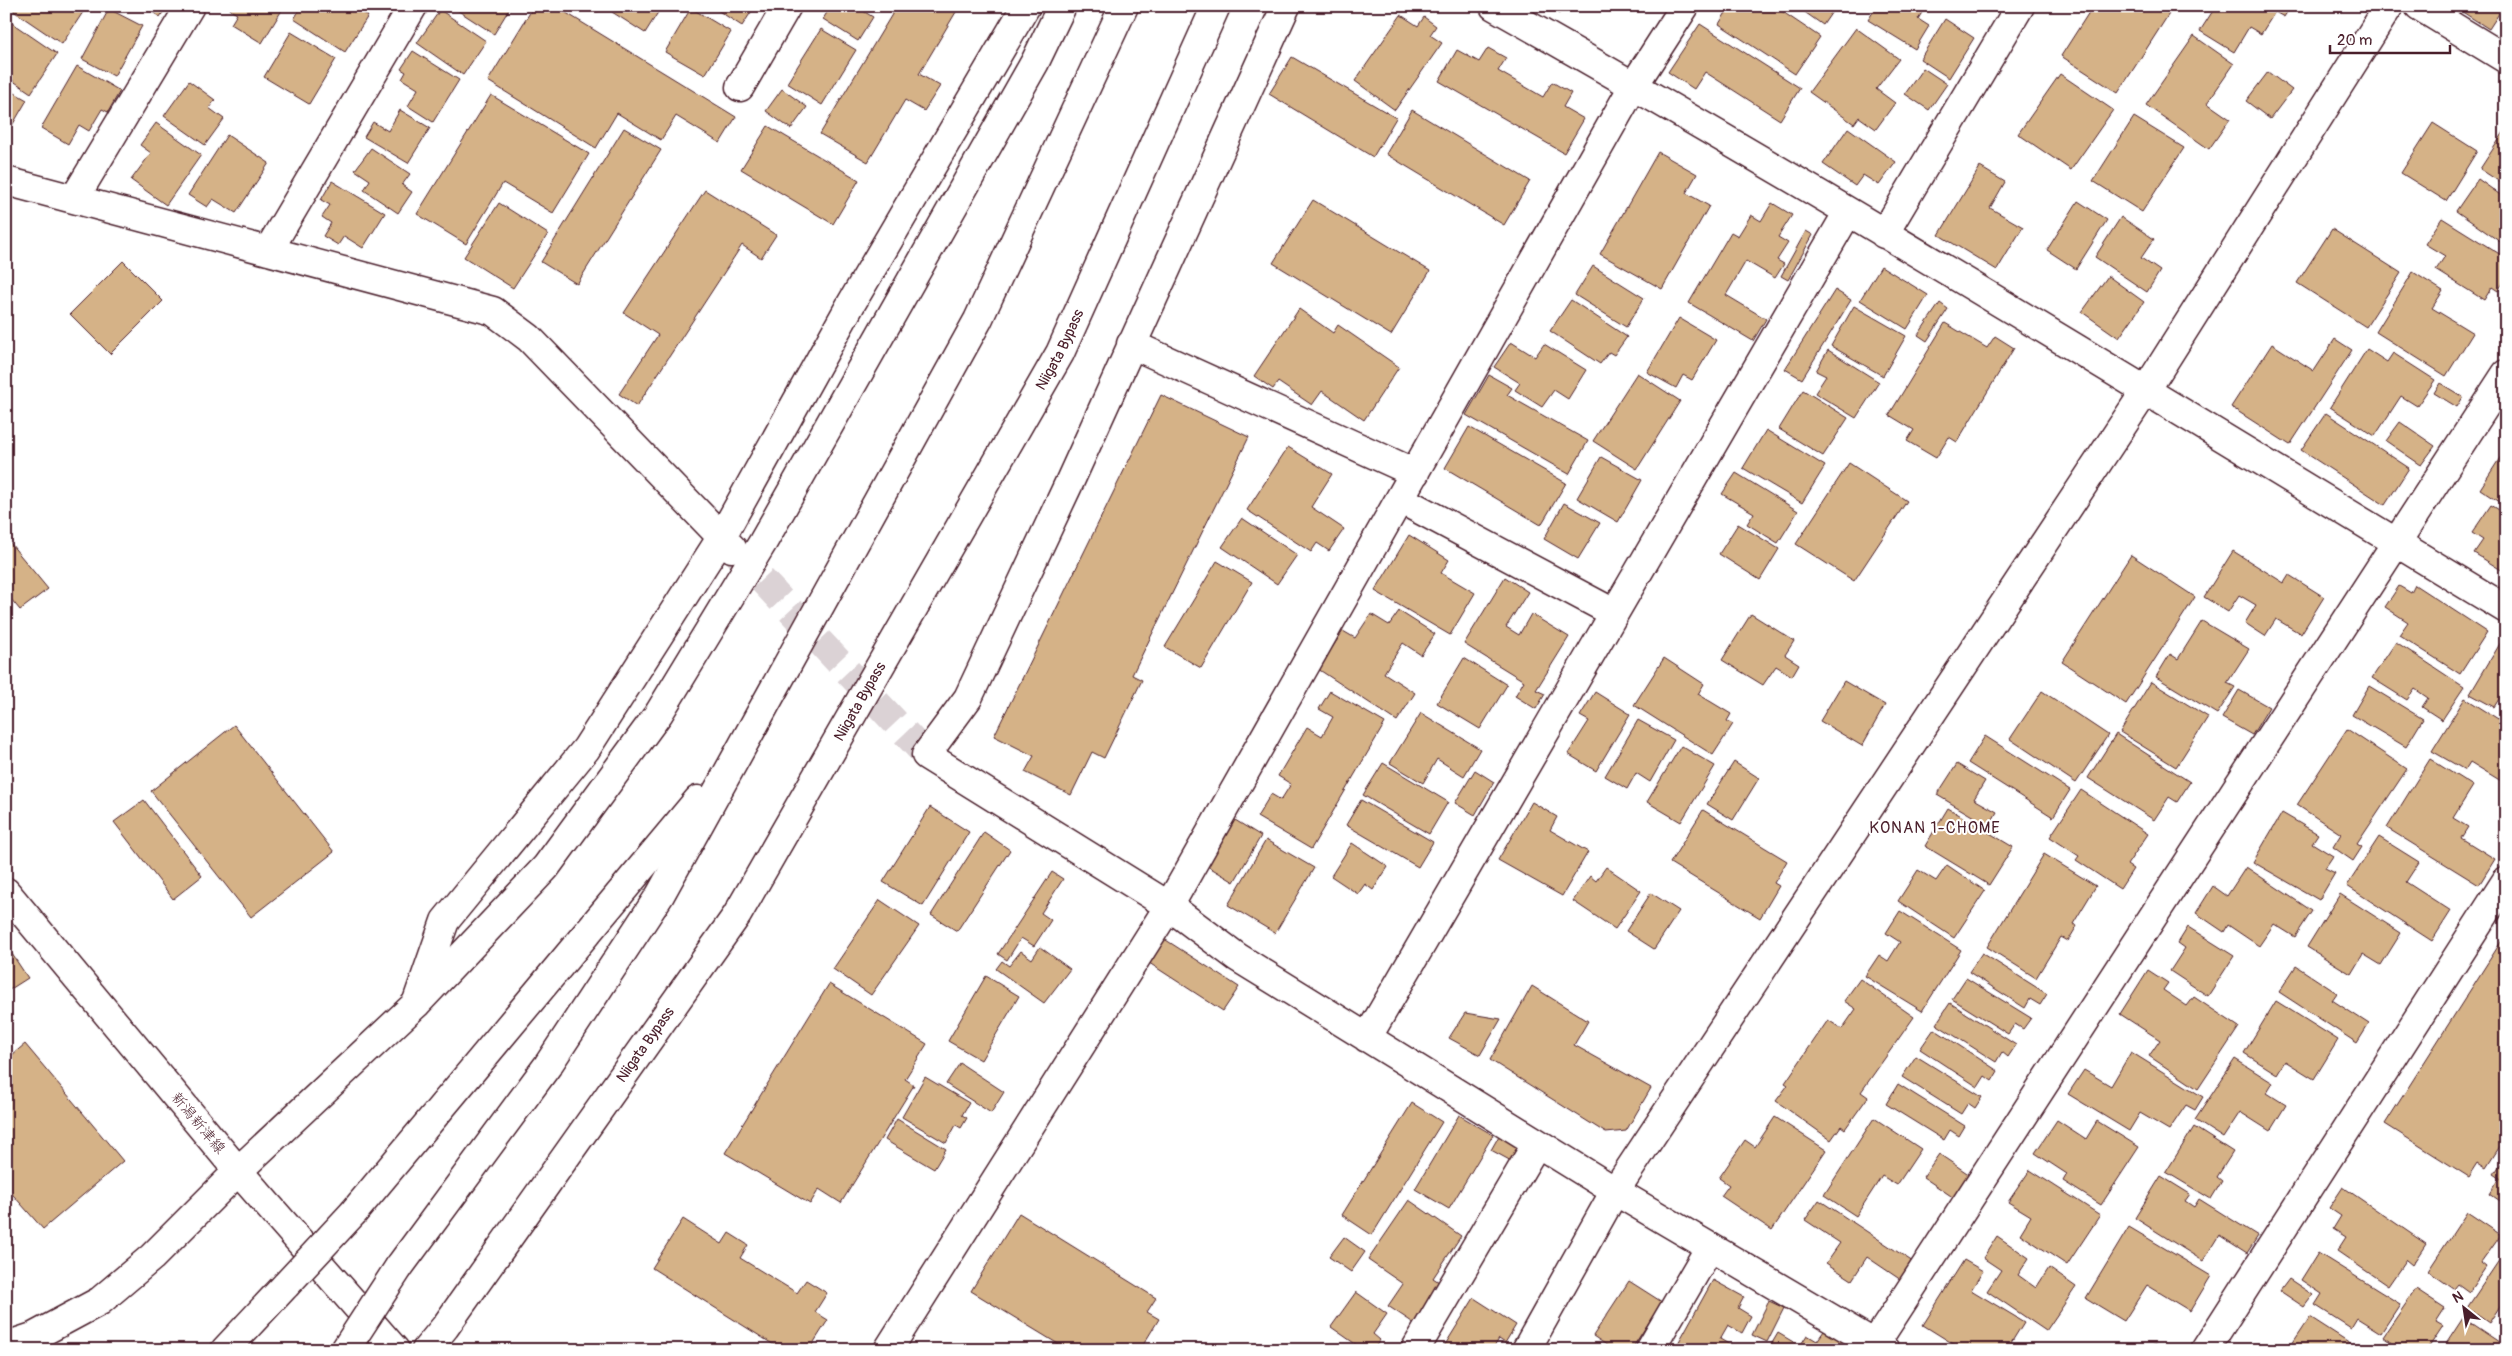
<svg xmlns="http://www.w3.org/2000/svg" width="2512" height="1356" font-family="Pangolin,'Klee One',sans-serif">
<rect width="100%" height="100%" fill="#fff"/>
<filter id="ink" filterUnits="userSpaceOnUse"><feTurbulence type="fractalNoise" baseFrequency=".02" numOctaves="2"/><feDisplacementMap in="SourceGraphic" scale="10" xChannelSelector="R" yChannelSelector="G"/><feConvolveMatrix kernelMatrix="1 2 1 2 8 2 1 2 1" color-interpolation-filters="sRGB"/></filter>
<g filter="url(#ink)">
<!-- building -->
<path fill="#d5b287" stroke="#4a1f2b" d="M10,6h77l-25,38 -53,-36z
M143,6h24l-7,11z
M232,6h44l6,4 -20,33 -31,-19 6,-10 -7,-4z
M302,6h55l-1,2 12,8 -23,36 -51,-33z
M451,6h60l-17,28z
M534,6h21l181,111 -16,26 -44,-27 -15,24 -44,-27 -21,35 -108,-67z
M589,6h13l-4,6z
M616,6h46l-17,27 -33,-21z
M711,6h44l-13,20z
M831,6h24l18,11 -15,24 -35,-22z
M868,6h11l-3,5z
M897,6h50l9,6 -37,62 21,12 -16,25 -19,-11 -37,62 -48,-28z
M1547,6h17l-5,8z
M1730,6h44l46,31 -25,37 -76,-50z
M1796,6h40l-13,19z
M1877,6h49l-8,13 11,7 -14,23 -47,-29z
M2093,6h81l-56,87 -57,-37z
M2216,6h75l-7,11 -9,-5 -14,22 -12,-7 -15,25 -34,-21z
M2464,6h42v9l-6,-3 -11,17 -28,-18z
M691,8l40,24 -26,43 -40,-23z
M109,9l33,17 -28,50 -32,-17z
M440,10l46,31 -23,34 -46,-32z
M1401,15l17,11 6,-9 12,9 -6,9 12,8 -47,67 -40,-29z
M6,19l51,35 -26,39 -25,-17z
M1945,19l29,19 -25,40 -29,-19z
M1700,24l100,64 -20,32 -75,-48 -11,17 -26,-17z
M1856,28l43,31 -23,30 19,14 -19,26 -17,-12 -5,7 -45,-32z
M821,29l35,21 -34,55 -35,-22z
M291,32l45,27 -27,45 -45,-27z
M2194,36l40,28 -27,39 23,16 -21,30 -63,-44z
M1488,48l18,10 -8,13 45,26 9,-15 19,11 -8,14 21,12 -20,34 -125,-72 18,-31 22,12z
M413,51l46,29 -26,42 -25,-16 10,-17 -16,-10 4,-7 -5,-3z
M1292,57l104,61 -23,39 -104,-63z
M77,66l43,25 -12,21 -6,-3 -13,22 -10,-6 -11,19 -27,-16z
M1923,68l24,16 -18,26 -24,-16z
M2268,72l24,18 -22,29 -24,-18z
M2060,74l53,36 -42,60 -53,-36z
M189,81l26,19 -6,8 15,11 -19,26 -41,-29z
M6,88l21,12 -21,36z
M782,89l25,18 -16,22 -25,-18z
M491,95l98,59 -36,59 -50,-30 -37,61 -49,-30z
M400,110l30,18 -22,35 -44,-26 9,-15 15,9z
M1412,110l118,71 -26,44 -118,-71z
M2134,117l50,31 -42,64 -49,-31z
M156,123l45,32 -35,50 -35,-25 20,-27 -11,-8z
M2433,123l44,28 -31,50 -45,-28z
M768,126l91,54 -26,44 -92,-55z
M624,128l37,22 -84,134 -36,-22z
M1848,128l48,34 -17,23 -16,-10 -8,11 -32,-22z
M2506,129v57l-26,-17z
M227,135l42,28 -33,50 -23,-14 -6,8 -19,-12z
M371,148l39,26 -8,11 10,7 -14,21 -34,-23 6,-10 -15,-10z
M1658,152l39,22 -11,19 23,13 -47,83 -62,-35z
M1980,167l25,15 -15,26 33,19 -26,43 -58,-35z
M2478,179l28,20v47l-50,-35z
M332,181l53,32 -22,35 -19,-12 -6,9 -15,-9 8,-13 -9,-6 8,-12 -9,-5z
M705,190l71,45 -15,23 -19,-13 -105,161 -18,-12 39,-59 -34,-22z
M1313,200l117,71 -39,64 -118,-72z
M2078,201l29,19 -31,49 -29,-19z
M499,203l49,31 -35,54 -49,-31z
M1772,203l20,12 -14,22 10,6 -11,17 7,4 -9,14 -29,-17 -20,34 40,24 -13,22 -64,-38 42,-71 7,4 13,-21 10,6z
M2121,217l33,22 -13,19 19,13 -13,21 -52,-35z
M2442,218l64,40v20l-8,13 -6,-4 -8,13 -48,-30 9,-14 -20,-12z
M2332,229l69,44 -35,54 -69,-44z
M1806,231l7,4 -25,45 -7,-4z
M123,261l40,40 -53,53 -40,-40z
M1593,266l51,32 -18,29 -51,-32z
M1881,266l47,29 -21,34 -47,-29z
M2413,272l30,19 -11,17 41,25 -27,43 -70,-44z
M2108,276l36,26 -25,36 -37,-26z
M1835,290l16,10 -49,79 -17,-10z
M1571,300l56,37 -13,18 -5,-3 -9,12 -50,-33z
M1940,303l8,6 -21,32 -9,-6z
M1854,306l52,30 -23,40 -52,-30z
M1299,309l34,24 5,-8 61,42 -35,53 -42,-29 -10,14 -34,-23 -5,7 -19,-13z
M1679,318l37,22 -24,40 -9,-5 -7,13 -29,-16z
M1945,323l42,25 8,-12 19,12 -57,94 -8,-5 -13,21 -29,-17 7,-11 -25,-15z
M2335,339l17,11 -62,95 -59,-38 41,-63 42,27z
M1511,342l24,15 9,-13 42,26 -18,29 -14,-9 -12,17 -27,-17 5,-7 -26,-16z
M2367,349l20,13 6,-9 42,27 -18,26 -16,-10 -26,40 -45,-29z
M1828,350l51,32 -23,36 -41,-25 11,-17 -10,-5z
M1637,373l43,28 -43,68 -44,-28z
M1489,375l23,13 -5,7 81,46 -19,33 -103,-59z
M2440,383l23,14 -6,10 -23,-14z
M1803,390l45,28 -25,38 -44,-27z
M1161,395l88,42 -117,238 10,5 -38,78 -12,-6 -21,43 -46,-23 9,-16 -40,-20z
M2326,413l83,55 -24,37 -84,-55z
M2400,422l35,24 -14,19 -35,-24z
M1469,427l97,56 -25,42 -96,-57z
M1766,430l59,36 -23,37 -59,-35z
M1288,447l44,27 -21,33 33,22 -15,22 -12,-8 -6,9 -64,-42z
M2505,450l1,1v55l-26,-17z
M1601,457l41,23 -24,42 -41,-24z
M1849,463l58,38 -53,80 -58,-37z
M1736,473l62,38 -20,32 -31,-19 7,-11 -32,-19z
M1564,503l36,20 -22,36 -34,-20z
M2491,505l15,9v59l-32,-20 9,-13 -11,-7z
M1242,518l55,37 -20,29 -55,-37z
M1738,524l41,25 -19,31 -41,-26z
M1409,535l40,25 -8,13 34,20 -25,42 -75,-44z
M6,538l42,51 -28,21 -14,-17z
M2233,551l51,32 5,-8 35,22 -23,37 -25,-15 -11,17 -20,-13 11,-18 -17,-10 -11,17 -24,-15z
M2131,555l64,42 -69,107 -64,-42z
M1217,561l35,21 -51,86 -36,-21z
M1505,577l23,15 -22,35 13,8 12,-21 38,23 -33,53 9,4 -9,15 -21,-13 9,-15 -60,-37z
M2415,585l72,47 -27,42 -61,-39 9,-13 -23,-15 14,-21 12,7z
M1399,611l36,23 -14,21 -18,-12 -19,30 31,20 -18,28 -79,-52 25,-38 12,7 16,-24 18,11z
M1751,614l43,27 -9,14 14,9 -7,12 -16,-10 -13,19 -41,-25z
M2202,621l47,28 -22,34 8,4 -18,27 -61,-37 14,-23 8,5z
M2396,642l68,45 -22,33 -20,-13 6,-9 -13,-9 -8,11 -35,-22z
M2501,642l5,3v47l-2,-1 -10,16 -24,-13z
M1464,658l43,27 -27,44 -43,-26z
M1664,658l40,26 -6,10 33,20 -4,7 6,3 -20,31 -79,-50z
M1844,681l41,24 -23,41 -42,-25z
M2151,682l57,35 -32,50 -56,-35z
M2369,686l54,33 -17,28 -54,-32z
M2239,690l30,17 -17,28 -30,-17z
M1330,691l55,32 -74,126 -54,-32 14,-23 10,6 10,-16 -13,-8 29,-49 15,9 11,-19 -14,-8z
M2042,691l66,44 -32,48 -66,-44z
M1595,692l35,22 -34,57 -28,-17 21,-33 -9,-5z
M2465,698l41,26v60l-36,-22 -5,8 -33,-19z
M1421,713l59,36 -16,27 -27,-17 -14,24 -33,-20z
M1638,720l36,20 -24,42 -14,-9 -9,16 -22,-13z
M234,725l100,127 -83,65 -100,-126z
M2347,729l60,40 -50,75 5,3 -9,14 -20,-14 8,-13 -44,-29z
M2116,734l74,48 -13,20 -8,-5 -15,23 -66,-42z
M1985,736l85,54 -17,27 -85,-54z
M1681,746l34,20 -34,56 -34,-20z
M2430,759l43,27 -20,32 15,9 -7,11 34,21 -16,26 -92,-57z
M1734,762l25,16 -26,42 -26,-16z
M1383,763l65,39 -19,32 -66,-39z
M1957,764l28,17 -11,18 23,13 -8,14 -52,-31z
M1475,770l19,12 -19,33 -20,-12z
M2081,790l67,44 -21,31 6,4 -13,20 -44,-29 3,-4 -29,-19z
M144,800l58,76 -29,23 -59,-77z
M1361,800l72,42 -15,25 -72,-42z
M1532,802l25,15 -7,13 38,22 -26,44 -64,-36z
M930,807l39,25 -46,74 -40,-24z
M1948,808l65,39 -24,38 -64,-39z
M1703,810l84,51 -13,22 5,3 -19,32 -90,-55z
M2282,813l36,21 -6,9 21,13 -8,12 10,5 -16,27 -66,-38z
M1227,815l34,21 -27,46 -35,-21z
M984,832l26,18 -53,81 -26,-16z
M2379,837l40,25 -13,20 45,29 -19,30 -85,-55z
M1266,840l48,28 -39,65 -47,-28z
M1352,843l36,24 -15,23 -8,-6 -7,10 -27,-18z
M2044,854l52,32 -23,38 4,2 -9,15 -7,-4 -25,41 -49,-31z
M1947,865l38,26 -31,47 -56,-37 20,-31 18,11z
M1606,867l35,24 -26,38 -42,-28 17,-25 6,5z
M2246,867l66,44 -17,26 -21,-13 -15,22 -31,-21 -4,7 -28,-19 17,-27 14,10z
M1052,872l11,7 -22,34 10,7 -17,26 -13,-8 -14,22 -9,-6z
M1651,893l28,18 -25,38 -28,-18z
M2340,894l61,39 -20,32 -18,-11 -12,20 -44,-27z
M880,900l39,26 -48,69 -38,-26z
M1900,911l61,39 -39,61 -57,-35 14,-21 9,6 12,-19 -14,-9z
M2188,927l46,29 -26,40 -38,-25 15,-23 -7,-5z
M1155,933l84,54 -16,24 -83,-54z
M2506,934v203l-20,31 -8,-5 -9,14 -84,-53z
M6,945l22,33 -22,14z
M1040,947l30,22 -26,34 -48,-34 6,-8 7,5 12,-15 11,8z
M1982,953l65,41 -7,11 -10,-6 -5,9 -56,-36z
M2296,966l41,27 -5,7 37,24 -12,19 -78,-51z
M2148,970l20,13 -5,7 24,16 7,-9 45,30 -41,62 -49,-33 11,-16 -40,-26z
M986,976l33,20 -38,64 -33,-19z
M1966,978l65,40 -8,11 -8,-5 -7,10 -56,-35z
M1860,979l54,38 -53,75 7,5 -23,32 -4,-3 -10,14 -55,-39 12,-16 -3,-2 43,-63 14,9 14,-20 -12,-8z
M829,984l98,60 -22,35 9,6 -73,118 -22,-14 -9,15 -85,-51z
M1532,986l56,35 -14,24 77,43 -25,43 -20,2 -116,-73z
M2276,1001l62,39 -24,39 -29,-18 -8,13 -33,-21z
M1950,1003l66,42 -8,12 -6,-5 -6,10 -60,-38z
M1465,1013l36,6 -21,36 -31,-17z
M1934,1029l64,42 -6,10 -7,-5 -7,11 -58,-38z
M25,1044l98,117 -80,68 -37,-42v-127z
M2131,1052l72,45 -8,13 -9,-5 -17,25 -29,-17 -11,18 -61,-37 16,-24 27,16z
M1916,1056l66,41 -7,11 -7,-5 -7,11 -59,-37z
M2235,1059l38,24 -6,10 19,12 -16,26 -30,-19 -17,26 -28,-18z
M960,1063l44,29 -13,21 -45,-29z
M925,1077l44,26 -7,12 5,3 -6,10 -5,-3 -10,18 -44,-26z
M1898,1084l67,42 -6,10 -9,-6 -6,10 -58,-36z
M1412,1103l30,19 -70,113 -30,-20z
M1459,1115l34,20 -44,74 -34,-20z
M1775,1117l51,33 -54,80 -51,-34 8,-11 -10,-7 26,-38 10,7z
M1874,1118l47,31 -24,36 -15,-9 -26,40 -32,-21z
M897,1119l49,30 -12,20 -49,-29z
M2057,1120l29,19 11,-18 42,26 -38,58 -38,-24 4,-7 -32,-21z
M2194,1127l39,25 -16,25 5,4 -11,18 -45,-27z
M1500,1134l24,13 -9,16 -24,-13z
M1939,1154l31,21 -16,23 -31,-21z
M2506,1156v49l-16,-11 10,-16 -6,-4z
M2030,1170l70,45 -33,50 -47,-31 11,-18 -23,-14z
M2161,1176l29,18 -5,7 9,6 5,-8 59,37 -11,17 -28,-18 -16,26 -68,-43z
M2343,1187l83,57 -14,21 -6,-5 -18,26 -51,-35 9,-14 -13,-8 8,-13 -12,-8z
M1409,1200l52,36 -28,42 9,6 -27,40 -27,-18 15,-22 -35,-24z
M1819,1200l94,62 -12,18 -34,-23 -15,23 -26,-17 14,-20 -35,-23z
M2467,1212l34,23 -20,28 5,4 -17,25 -11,-8 -4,5 -26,-18z
M1019,1213l137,85 -9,14 12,7 -19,31 -11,-6 -4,6h-57l-97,-59z
M683,1219l39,25 7,-11 19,12 -8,13 57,35 9,-13 21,13 -12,19 13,8 -19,30h-27l-130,-82z
M2129,1227l82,49 -21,35 -43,-26 -23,36 -38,-23z
M1997,1236l32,22 -11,17 18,13 13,-20 27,19 -30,44 -59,-40 14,-21 -18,-12z
M1344,1237l21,15 -14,20 -22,-15z
M2506,1250v54l-4,-1 -13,20 -22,-15z
M2318,1253l82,51 -19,29 -24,-15 -6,10 -36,-23 7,-11 -21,-14z
M1964,1260l19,11 -12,19 53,32 -13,21 11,7h-59l-40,-25z
M2289,1279l24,16 -9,12 -24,-16z
M1713,1280l31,17 -6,11 13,8 -9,17 -14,-8 -8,14 17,10 -55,1 -6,-3z
M1629,1281l33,21 -31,48h-17l-21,-14z
M2416,1289l29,19 -9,14 7,4 -16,24h-25l-19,-13z
M1356,1292l31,22 -14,20 7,6 -7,10h-9l-33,-23z
M1474,1298l42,27 -11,18 -6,-4 -7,11h-11l-10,-7 -4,7h-22l-2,-2z
M1769,1301l15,7 -17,34 -15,-7z
M2310,1317l51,33h-73z
M2463,1318l39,26 -4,6h-56z
M1826,1328l32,19 -2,3h-88l10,-17 22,13 7,-11 10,6z
M2129,1345l8,5h-11z
M2154,1345l8,5h-11z"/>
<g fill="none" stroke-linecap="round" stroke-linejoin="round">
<!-- street-tunnel -->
<path stroke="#dbd2d5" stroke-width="28" stroke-dasharray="28 14" stroke-linecap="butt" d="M733,549l193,206"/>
<!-- street casing -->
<g stroke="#4a1f2b" stroke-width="31">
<path id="street" d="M1286,6l-216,475 -102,217 -42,57 243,151 68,51 378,234 270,159
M1494,6c342,193 676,400 1012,603
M2419,6l87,53
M740,87l47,-81
M6,181l487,130 36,27 203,210
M74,199l116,-193
M1884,234l136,-228
M268,251l145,-245
M1131,344l284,129
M1400,499l214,114
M416,1004l29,-83 141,-172 135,-211 130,-234 175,-298
M1367,1038l481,-826
M6,1346l27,-9 67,-36 52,-44 86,-86
M888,1350l281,-444 465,-821 51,-79
M1415,1350l122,-207
M1650,1350l60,-103
M1871,1350l635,-976
M2205,1350l301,-469"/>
</g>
<!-- secondary casing -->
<g stroke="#4a1f2b" stroke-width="31">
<path id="secondary" d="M1526,1350l89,-159 531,-801 243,-384"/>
</g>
<!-- primary casing -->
<g stroke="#4a1f2b" stroke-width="31">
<path id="primary" d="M6,892l232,279 157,179"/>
</g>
<!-- highway casing -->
<g stroke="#4a1f2b" stroke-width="31">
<g id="highway">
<path d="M238,1171l178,-167 130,-137 113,-154 104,-171 272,-480 27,-56"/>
<path d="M354,1212l344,-412"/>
<path d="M399,1267l149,-202 112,-170 318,-575 146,-314"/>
<path d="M225,1350l61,-65"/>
<path id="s1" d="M426,1350l19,-23 292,-412 323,-562 156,-347"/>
</g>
</g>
<!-- street -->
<use href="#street" stroke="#fff" stroke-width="28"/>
<!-- secondary -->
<use href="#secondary" stroke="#fff" stroke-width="28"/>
<!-- primary -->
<use href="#primary" stroke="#fff" stroke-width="28"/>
<!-- highway -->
<use href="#highway" stroke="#fff" stroke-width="28"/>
<!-- highway-bridge casing -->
<g stroke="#4a1f2b" stroke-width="31" stroke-linecap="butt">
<path id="highway-bridge" d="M286,1285l68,-73
M345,1350l54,-83"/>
</g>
<!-- highway-bridge -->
<use href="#highway-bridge" stroke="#fff" stroke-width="28"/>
</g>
</g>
<g text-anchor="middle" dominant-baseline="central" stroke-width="4" stroke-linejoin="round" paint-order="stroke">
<!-- street labels -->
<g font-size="15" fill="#4a1f2b" stroke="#fff">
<text stroke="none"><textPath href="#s1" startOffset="1186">Niigata Bypass</textPath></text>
<text stroke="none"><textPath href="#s1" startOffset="781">Niigata Bypass</textPath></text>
<text stroke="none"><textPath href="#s1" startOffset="376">Niigata Bypass</textPath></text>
<text transform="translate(198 1123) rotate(50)">新潟新津線</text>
</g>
<!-- neighbourhood labels -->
<g font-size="16" letter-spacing="1" fill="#4a1f2b" stroke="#fff">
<text x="1935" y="828">KONAN 1-CHOME</text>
</g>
</g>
<!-- margin -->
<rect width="2512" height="1356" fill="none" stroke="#fff" stroke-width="25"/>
<rect x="12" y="12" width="2487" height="1331" fill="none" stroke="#4a1f2b" stroke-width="2" filter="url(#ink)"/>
<!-- north arrow -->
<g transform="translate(2464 1308) rotate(330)" stroke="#ffffff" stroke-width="4" paint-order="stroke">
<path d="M0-4L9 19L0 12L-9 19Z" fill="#4a1f2b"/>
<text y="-8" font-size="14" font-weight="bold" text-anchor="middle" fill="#4a1f2b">N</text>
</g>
<!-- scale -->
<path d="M2330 45v8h120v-8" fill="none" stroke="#4a1f2b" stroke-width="2.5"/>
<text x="2337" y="45" font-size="15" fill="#4a1f2b" stroke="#ffffff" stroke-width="4" paint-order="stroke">20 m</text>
</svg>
